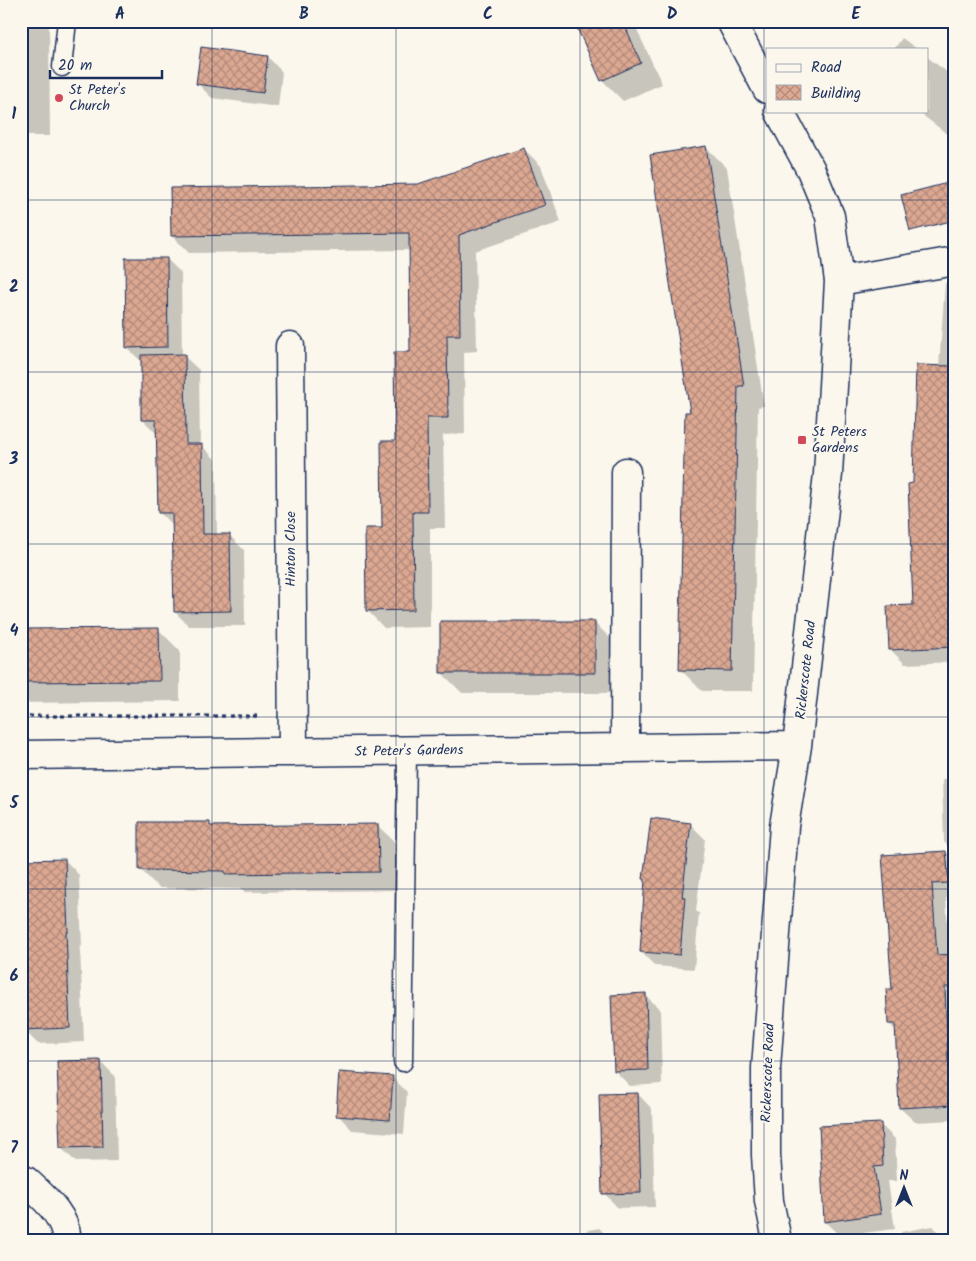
<svg xmlns="http://www.w3.org/2000/svg" width="976" height="1261" font-family="Kalam,sans-serif">
<defs>
<pattern id="building-cross-hatch" width="8" height="8" patternUnits="userSpaceOnUse" patternTransform="scale(1.25)"><rect width="8" height="8" fill="#dca891"/><path d="M0 0l8 8M0 8l8-8" fill="none" stroke="#b2897a"/></pattern>
</defs>
<rect width="100%" height="100%" fill="#fbf7ec"/>
<filter id="ink" filterUnits="userSpaceOnUse"><feTurbulence type="fractalNoise" baseFrequency=".02" numOctaves="2"/><feDisplacementMap in="SourceGraphic" scale="10" xChannelSelector="R" yChannelSelector="G"/><feConvolveMatrix kernelMatrix="1 2 1 2 8 2 1 2 1" color-interpolation-filters="sRGB"/></filter>
<g filter="url(#ink)">
<!-- shadow -->
<path fill="#0003" d="M21,21h28l1,115h-29z
M575,21h58l29,63 -39,17 -21,-21z
M902,38l15,11h-23z
M268,57l14,15 -4,35 -66,-9 -14,-14z
M927,57l28,21v62l-38,-29h10z
M706,147l21,21 37,238 -6,1 -5,284h-51l-21,-21 11,-256z
M524,149l17,17 20,56 -86,29 2,100 -13,1 1,82 -22,1 2,93h-15v99l-46,1 -16,-17 16,-82 12,-87 16,-89 -2,-103 -221,3 -17,-17 246,-50z
M167,259l14,14 1,83h2l15,14 1,75h1l15,15 1,75h12l15,15 1,76h-56l-14,-14 -1,-85 -15,-15 -1,-77 -15,-15 -1,-58 -15,-14z
M945,283h10v379l-50,2 -14,-14 24,-44v-122l24,-117z
M595,623l21,21v49h-154l-21,-21z
M159,630l21,21v50l-159,2v-72z
M942,779h13v74l-11,-11z
M209,824l3,3 165,-2 20,19v46l-152,2 -3,-3 -83,-1 -19,-19z
M690,824l15,15 -9,72 3,2 -5,56 -39,-3 -14,-14 5,-71 -1,-2z
M946,852l9,9v37h-9l4,57h5v165l-40,2 -15,-14 -3,-77 -8,-7 5,-34 -11,-134z
M65,860l14,15 3,71 -2,1 4,95 -46,2 -15,-15 -2,-69h4z
M645,995l15,14 2,75 -32,2 -15,-15z
M100,1061l15,15 2,85 -41,1 -15,-14z
M392,1077l15,15 -3,42 -52,-4 -14,-15z
M638,1094l14,15 3,98 -37,1 -14,-15z
M880,1124l15,15 2,42h-9l7,48 -55,7 -15,-14z
M933,1226l7,8 1,6h-39l-1,-8z
M599,1228l12,12h-61v-1z"/>
<!-- building -->
<path fill="url(#building-cross-hatch)" stroke="#1b2f5e" d="M574,21h49l18,42 -40,18z
M201,47l67,9 -5,37 -67,-9z
M706,146l38,240h-6l-6,285 -53,-1 6,-258h5l-40,-257z
M524,148l21,57 -86,30 1,100h-13l1,83h-21l1,94h-15l1,98 -48,1 -1,-83h17l-1,-87h14l-1,-89h16l-1,-119 -238,3 -1,-48 248,-4z
M955,181v39l-45,11 -9,-36z
M125,258h42l1,89 -42,1z
M185,354l1,90h16l1,90h27l1,77 -57,1 -2,-99h-14l-2,-93h-15v-65z
M916,365l39,1v281l-66,3 -2,-44 26,-1 -5,-121 5,-1z
M440,621h155v52h-155z
M159,628l1,53 -139,1v-53z
M651,818l40,5 -9,74h3l-5,58 -40,-3 5,-73h-2z
M139,822h71v4l168,-2 1,48 -154,2v-3l-86,-1z
M946,851l3,32 -17,1 5,71 18,-1v33h-10l3,75h7v43l-56,3 -4,-84h-7l-2,-35h6l-10,-134z
M65,859l3,73h-2l4,96 -48,2 -1,-71h2l-2,-49v-50z
M646,993l2,77 -34,1 -3,-76z
M101,1060l2,87 -43,1 -3,-87z
M339,1072l54,4 -3,44 -54,-4z
M638,1093l3,100 -39,1 -3,-100z
M881,1123l2,43 -9,1 7,47 -57,8 -5,-96z"/>
<g fill="none" stroke-linecap="round" stroke-linejoin="round">
<!-- service casing -->
<g stroke="#1b2f5e" stroke-width="21">
<path id="service" d="M62,67l5,-46
M403,1062l4,-311"/>
</g>
<!-- minor casing -->
<g stroke="#1b2f5e" stroke-width="31">
<path id="minor" d="M731,21l36,68
M839,281l116,-20
M290,346l3,406
M625,748l1,-276
M21,755l776,-9
M21,1179l5,2c18,17 39,33 41,59
M777,1240l-8,-39 -3,-46v-87l18,-242 13,-80 31,-272 11,-193 -9,-65 -19,-46 -32,-59"/>
</g>
<!-- path -->
<path stroke="#1b2f5e" stroke-width="3" stroke-dasharray="4 4" stroke-linecap="butt" d="M21,716h240"/>
<!-- service -->
<use href="#service" stroke="#fbf7ec" stroke-width="18"/>
<!-- minor -->
<use href="#minor" stroke="#fbf7ec" stroke-width="28"/>
</g>
</g>
<!-- grid -->
<path fill="none" stroke="#1b2f5e" stroke-width="1" stroke-opacity="0.55" d="M212,21v1219M396,21v1219M580,21v1219M764,21v1219M21,200h934M21,372h934M21,544h934M21,717h934M21,889h934M21,1061h934"/>
<!-- markers -->
<g fill="#d1495b" stroke="#fbf7ec" stroke-width="2">
<circle cx="59" cy="98" r="5"/>
<rect x="797" y="435" width="10" height="10" rx="2.5"/>
</g>
<g text-anchor="middle" dominant-baseline="central" stroke-width="4" stroke-linejoin="round" paint-order="stroke">
<!-- poi labels -->
<g font-size="14" fill="#1b2f5e" stroke="#fbf7ec" text-anchor="start">
<text x="69" y="90">St Peter's<tspan x="69" dy="16">Church</tspan></text>
<text x="812" y="432">St Peters<tspan x="812" dy="16">Gardens</tspan></text>
</g>
<!-- street labels -->
<g font-size="14" fill="#1b2f5e" stroke="#fbf7ec">
<text transform="translate(291 549) rotate(-90)">Hinton Close</text>
<text transform="translate(806 670) rotate(-84)">Rickerscote Road</text>
<text transform="translate(409 751) rotate(-1)">St Peter's Gardens</text>
<text transform="translate(768 1073) rotate(-88)">Rickerscote Road</text>
</g>
</g>
<!-- margin -->
<rect width="976" height="1261" fill="none" stroke="#fbf7ec" stroke-width="55"/>
<!-- legend -->
<rect x="766" y="48" width="162" height="65" fill="#fbf7ec" stroke="#a1a7b3"/>
<rect x="776" y="64" width="25" height="8" fill="#fbf7ec" stroke="#a1a7b3"/>
<text x="811" y="72" font-size="15" fill="#1b2f5e">Road</text>
<rect x="776" y="85" width="25" height="15" fill="url(#building-cross-hatch)" stroke="#a1a7b3"/>
<text x="811" y="98" font-size="15" fill="#1b2f5e">Building</text>
<!-- north arrow -->
<g transform="translate(904 1188)" stroke="#fbf7ec" stroke-width="4" paint-order="stroke">
<path d="M0-4L9 19L0 12L-9 19Z" fill="#1b2f5e"/>
<text y="-8" font-size="14" font-weight="bold" text-anchor="middle" fill="#1b2f5e">N</text>
</g>
<!-- scale -->
<path d="M50 70v8h112v-8" fill="none" stroke="#1b2f5e" stroke-width="2.5"/>
<text x="58" y="70" font-size="15" fill="#1b2f5e" stroke="#fbf7ec" stroke-width="4" paint-order="stroke">20 m</text>
<rect x="28" y="28" width="920" height="1206" fill="none" stroke="#1b2f5e" stroke-width="2"/>
<g font-size="16" text-anchor="middle" font-weight="bold" fill="#1b2f5e">
<text x="120" y="19">A</text>
<text x="304" y="19">B</text>
<text x="488" y="19">C</text>
<text x="672" y="19">D</text>
<text x="856" y="19">E</text>
<text x="14" y="119">1</text>
<text x="14" y="292">2</text>
<text x="14" y="464">3</text>
<text x="14" y="636">4</text>
<text x="14" y="808">5</text>
<text x="14" y="981">6</text>
<text x="14" y="1153">7</text>
</g>
</svg>
